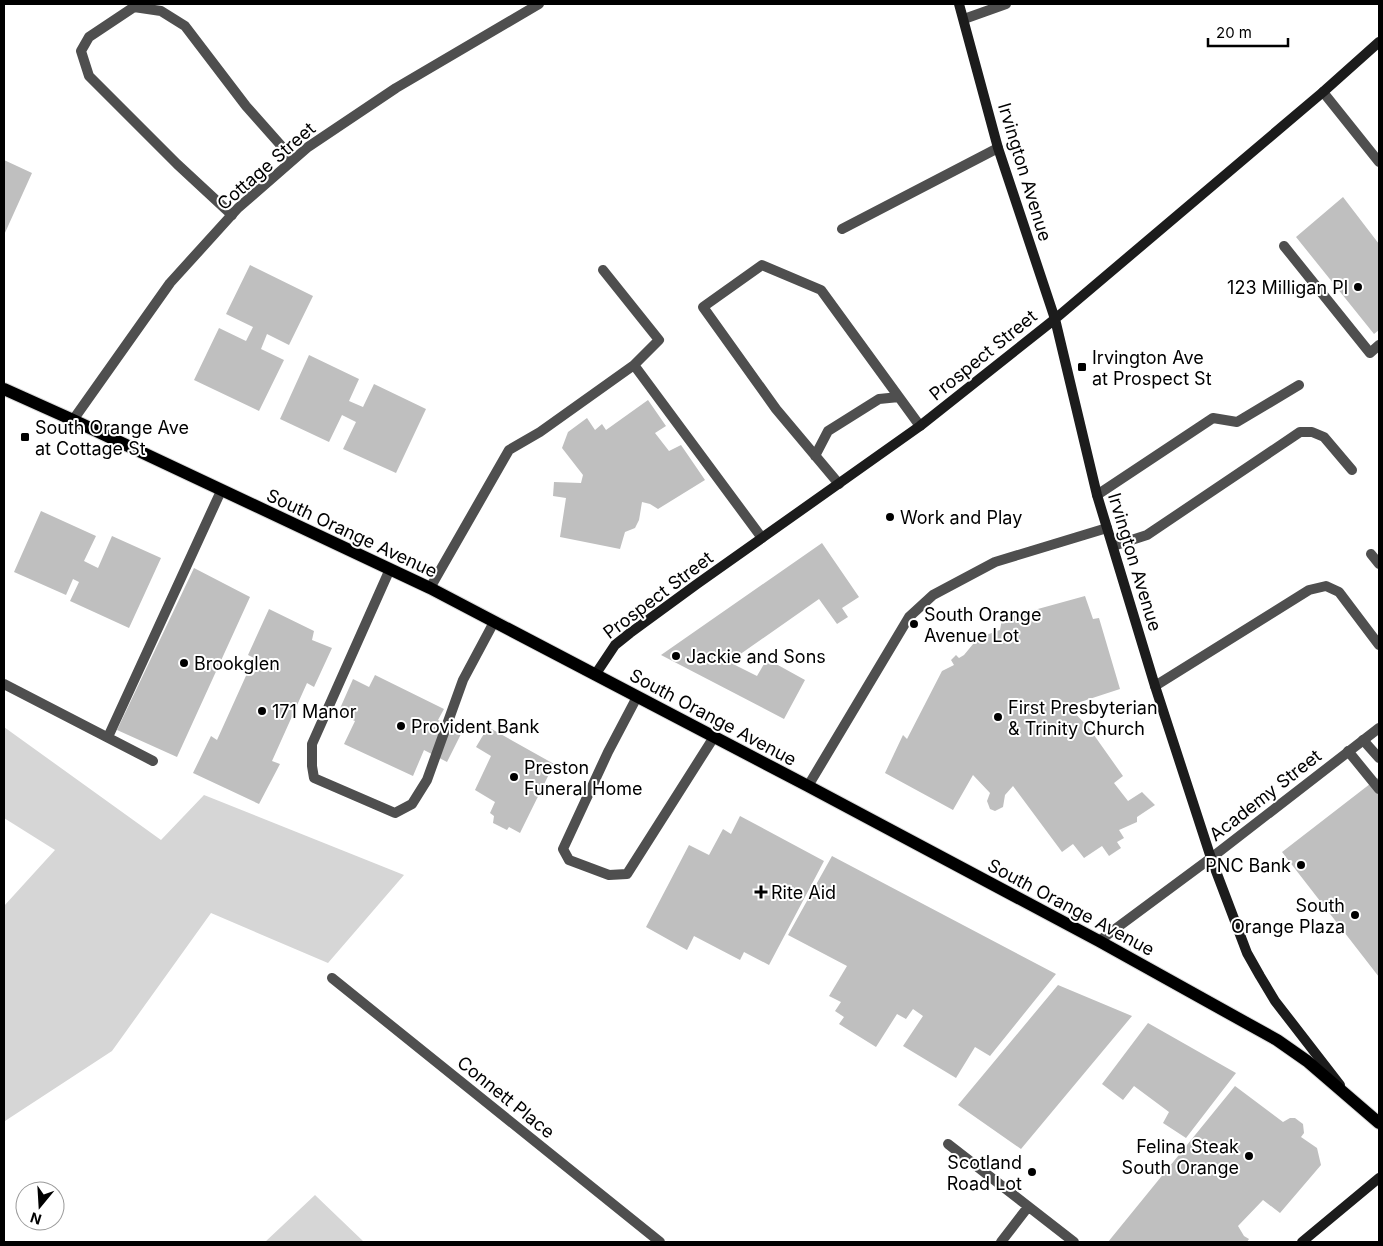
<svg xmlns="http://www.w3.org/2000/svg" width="1383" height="1246" font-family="Inter,sans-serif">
<rect width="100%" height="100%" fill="#fff"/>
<!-- green -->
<path fill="#d6d6d6" d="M4,727l157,113 43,-45 200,80 -76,88 -117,-50 -99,138 -107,70 -1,-1v-214l51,-56 -51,-32z
M315,1195l49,47h-99z"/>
<!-- building -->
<path fill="#bfbfbf" d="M4,160l28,13 -28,62z
M1343,197l36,47v86l-5,4 -78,-97z
M250,265l63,31 -24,49 -22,-11 -6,15 23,11 -25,51 -65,-31 25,-52 27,13 7,-14 -27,-13z
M309,355l50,24 -10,22 14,6 11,-23 52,25 -30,64 -53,-24 13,-27 -14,-7 -13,27 -49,-23z
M648,400l18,26 -11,7 14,18 12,-6 24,35 -47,29 -8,-5 -8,-2 -3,18 -4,8 -10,4 -5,17 -60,-12 6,-39 -13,-2 1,-14 27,1 2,-8 -21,-27 6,-16 19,-14 8,12 7,-6 4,6z
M41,511l55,25 -12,25 14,7 14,-32 49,22 -32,70 -59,-27 9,-19 -6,-3 -7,16 -52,-23z
M822,543l37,54 -17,11 6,9 -11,7 -18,-25 -90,63 28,14 10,-17 38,21 -21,39 -123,-64z
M194,568l56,29 -73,160 -60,-27z
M1085,596l8,23 6,-1 21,71 -52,17 21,22 34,48 -9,7 14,18 14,-9 13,13 -18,12v5l-18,8 5,8 -7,4 4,6 -12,8 -7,-10 -18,12 -11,-14 -11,8 -49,-66 -8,9 -2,12 -8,4 -5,-2 -3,-8 3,-8 -17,-18 -20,35 -68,-37 18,-38 4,4 35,-68 12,-6 -3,-5 5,-5 3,3 5,-3 14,-17 22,-8 2,-11z
M269,609l45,22 -2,9 20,8 -18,39 -7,-4 -35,78 8,3 -21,40 -66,-31 18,-37 6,4 37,-82 -6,-3z
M375,675l69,34 -6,11 24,12 -15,30 -23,-12 -11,26 -69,-32 11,-23 -17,-8 15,-34 16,8z
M488,727l66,37 -34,69 -11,-6 -2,3 -14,-7 1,-7 -4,-3 5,-11 -20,-12 16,-34 -15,-9z
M1379,777v200l-97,-125z
M740,816l84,45 -55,104 -25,-13 -4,8 -46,-24 -7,14 -41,-23 43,-82 20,10 14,-26 8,5z
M832,856l224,118 -66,82 -15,-9 -19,31 -53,-32 20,-30 -10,-7 -7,10 -9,-5 -21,33 -37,-23 5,-7 -9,-6 6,-9 -12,-6 18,-30 -59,-31z
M1058,985l74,31 -111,133 -63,-44z
M1148,1023l88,50 -50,65 -23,-15 6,-11 -35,-26 -11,14 -21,-16z
M1235,1086l48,36 7,-4h5l8,6 1,9 -3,4 16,11 4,17 -41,48 -17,-13 -25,26 6,10 5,3 -2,3h-139z"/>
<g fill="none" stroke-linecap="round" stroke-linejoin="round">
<!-- primary casing -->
<g stroke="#dbdbdb" stroke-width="14">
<path id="primary" d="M4,389l69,31 357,168 378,198 291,155 178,99 30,21 72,62"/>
</g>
<!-- lane -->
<path stroke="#4f4f4f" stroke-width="10" d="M964,19l42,-15
M232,215l-55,-51 -88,-88 -8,-25 8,-14 45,-30 27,4 24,15 61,80 47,53
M842,229l156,-81
M1284,246l86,107 9,-8
M603,270l56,70 -25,25
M815,456l13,-25 51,-32 20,-2
M839,484l-63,-75 -73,-102 59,-42 59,25 99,136
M1097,495l116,-77 24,4 62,-37
M1113,546l34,-11 153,-103h12l12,5 28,33
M1371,554l8,10
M390,569l-78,175v22l2,12 81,35 17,-9 15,-24 36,-100 31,-58
M430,588l79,-138 31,-18 94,-67 128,173
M4,684l149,77
M1155,686l154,-96 17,-4 13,6 40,53
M637,697l-29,55 -45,97 6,11 40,15 18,-1 87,-137
M108,737l113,-246
M1363,740l16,18
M1348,751l31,38
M808,786l101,-169 24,-22 62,-33 112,-34
M948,1144l126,98
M1001,1242l27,-35"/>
<!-- street -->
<path stroke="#4f4f4f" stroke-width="10" d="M1323,92l56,70
M73,420l97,-137 68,-75 70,-61 88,-59 143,-84
M1099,941l112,-83 168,-130
M332,978l328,264"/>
<!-- secondary -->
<path stroke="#1c1c1c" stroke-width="10" d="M959,4l39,144 57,171 42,176 58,191 56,172 36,95 13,23 15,25 65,84
M595,675l20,-30 15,-12 67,-49 223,-158 135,-107 268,-227 56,-50
M1302,1242l77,-64"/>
<!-- primary -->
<use href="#primary" stroke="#000" stroke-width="12"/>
</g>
<!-- markers -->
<g fill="#000" stroke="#fff" stroke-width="2">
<circle cx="1358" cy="287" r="5"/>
<rect x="1077" y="362" width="10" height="10" rx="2.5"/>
<rect x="20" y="432" width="10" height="10" rx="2.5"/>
<circle cx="890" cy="517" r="5"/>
<circle cx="914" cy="624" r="5"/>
<circle cx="676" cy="656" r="5"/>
<circle cx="184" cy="663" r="5"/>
<circle cx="262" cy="711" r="5"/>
<circle cx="998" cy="717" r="5"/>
<circle cx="401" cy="726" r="5"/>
<circle cx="514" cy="777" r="5"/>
<circle cx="1301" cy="865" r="5"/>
<path d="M758.5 884.5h5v5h5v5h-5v5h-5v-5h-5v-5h5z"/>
<circle cx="1355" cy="915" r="5"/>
<circle cx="1249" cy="1156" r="5"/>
<circle cx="1032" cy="1172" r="5"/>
</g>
<g text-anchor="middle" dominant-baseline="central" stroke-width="4" stroke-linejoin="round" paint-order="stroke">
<!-- street labels -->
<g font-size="18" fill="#000" stroke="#fff">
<text transform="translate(266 166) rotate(-41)">Cottage Street</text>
<text transform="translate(1025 172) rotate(73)">Irvington Avenue</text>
<text transform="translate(983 355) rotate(-39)">Prospect Street</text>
<text transform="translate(352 533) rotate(25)">South Orange Avenue</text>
<text transform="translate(1135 562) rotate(73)">Irvington Avenue</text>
<text transform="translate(658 595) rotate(-37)">Prospect Street</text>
<text transform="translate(713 717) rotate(28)">South Orange Avenue</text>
<text transform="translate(1265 795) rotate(-38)">Academy Street</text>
<text transform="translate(1071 907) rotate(28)">South Orange Avenue</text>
<text transform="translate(506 1097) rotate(39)">Connett Place</text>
</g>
<!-- poi labels -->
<g font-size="18" fill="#000" stroke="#fff" text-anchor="start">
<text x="1348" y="287" text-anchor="end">123 Milligan Pl</text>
<text x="1092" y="357">Irvington Ave<tspan x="1092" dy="21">at Prospect St</tspan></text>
<text x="35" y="427">South Orange Ave<tspan x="35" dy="21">at Cottage St</tspan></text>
<text x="900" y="517">Work and Play</text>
<text x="924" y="614">South Orange<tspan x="924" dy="21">Avenue Lot</tspan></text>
<text x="686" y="656">Jackie and Sons</text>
<text x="194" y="663">Brookglen</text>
<text x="1008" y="707">First Presbyterian<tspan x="1008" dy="21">&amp; Trinity Church</tspan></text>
<text x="272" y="711">171 Manor</text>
<text x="411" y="726">Provident Bank</text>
<text x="524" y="767">Preston<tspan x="524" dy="21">Funeral Home</tspan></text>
<text x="1291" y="865" text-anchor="end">PNC Bank</text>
<text x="771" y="892">Rite Aid</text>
<text x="1345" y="905" text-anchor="end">South<tspan x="1345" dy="21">Orange Plaza</tspan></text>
<text x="1239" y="1146" text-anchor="end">Felina Steak<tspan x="1239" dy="21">South Orange</tspan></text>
<text x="1022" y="1162" text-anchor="end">Scotland<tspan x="1022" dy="21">Road Lot</tspan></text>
</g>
</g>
<!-- border -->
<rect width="1383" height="1246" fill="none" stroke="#000000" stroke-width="10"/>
<!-- north arrow -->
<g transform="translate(40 1206) rotate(198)"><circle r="24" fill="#ffffff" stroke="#999999"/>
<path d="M0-4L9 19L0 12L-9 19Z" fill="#000000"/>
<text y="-8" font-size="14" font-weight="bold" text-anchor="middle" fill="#000000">N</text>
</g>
<!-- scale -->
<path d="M1208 38v8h80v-8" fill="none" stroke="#000000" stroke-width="2.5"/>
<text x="1216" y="38" font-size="15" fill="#000000" stroke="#ffffff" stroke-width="4" paint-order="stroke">20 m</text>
</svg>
